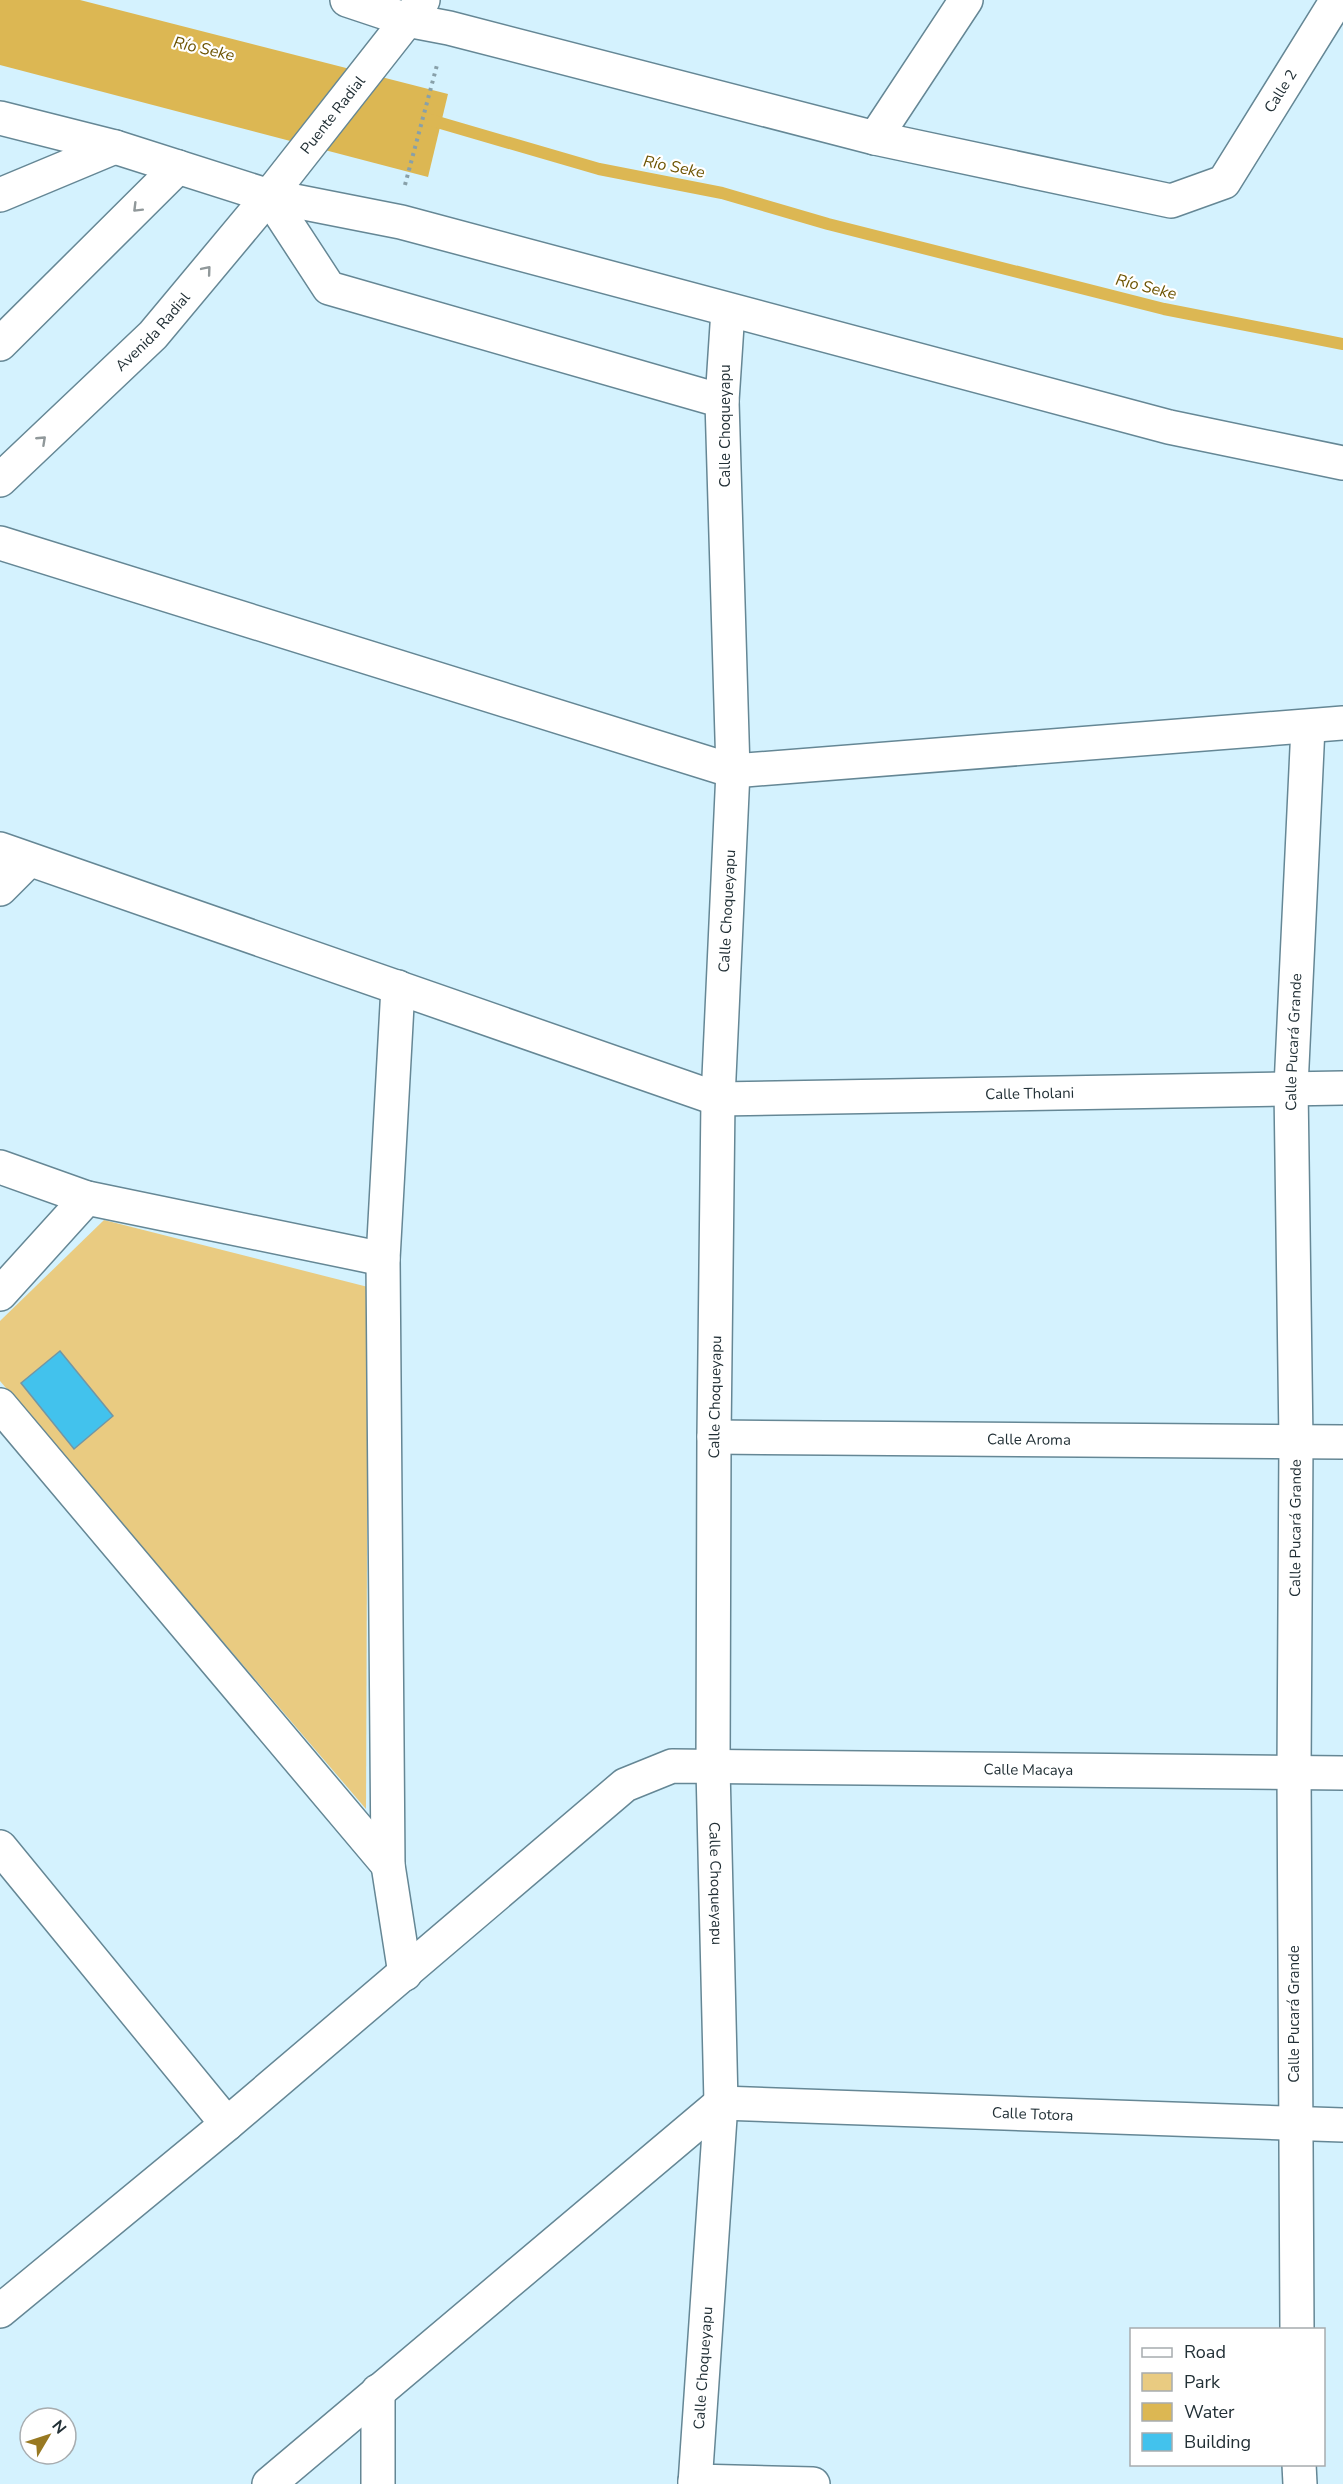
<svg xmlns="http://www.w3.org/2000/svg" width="1343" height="2484" font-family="'Nunito Sans',sans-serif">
<rect width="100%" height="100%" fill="#d4f2fe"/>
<!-- green -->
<path fill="#e9cb81" d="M104,1220l264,67 -2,522 -366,-428v-60z"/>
<!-- water -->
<path fill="#dcb753" d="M0,0h80l368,94 -20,83 -428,-112z"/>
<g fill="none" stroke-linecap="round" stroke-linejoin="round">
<!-- stream -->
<path stroke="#dcb753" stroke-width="12" d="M427,119l172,50 123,24 106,31 336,85 179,35"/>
</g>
<!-- building -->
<path fill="#42c2ed" stroke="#7396a4" stroke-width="1.5" d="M60,1351l53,65 -39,33 -53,-66z"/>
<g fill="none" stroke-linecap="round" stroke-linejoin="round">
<!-- street casing -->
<g stroke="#658795" stroke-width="36">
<g id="street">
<path id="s1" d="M347,0l60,20 42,8 426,110 296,63 53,-19 113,-182"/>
<path d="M875,138l91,-138"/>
<path d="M0,195l115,-48"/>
<path d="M269,196l132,26 768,205 174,36"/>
<path d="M722,401l6,-91"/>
<path d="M0,543l733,228 610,-48"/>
<path id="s2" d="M0,849l718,250 625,-11"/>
<path d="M0,889l29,-29"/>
<path d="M398,987l-15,272 5,606 17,109"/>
<path d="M0,1167l87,31 296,61"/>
<path d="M0,1294l87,-96"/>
<path d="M0,1405l388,460"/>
<path id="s3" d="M714,1437l629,5"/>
<path d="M0,1847l227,277"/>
<path id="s4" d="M0,2311l227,-187 398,-339 47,-19 671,7"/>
<path id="s5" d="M1297,2330l-3,-558 2,-330 -5,-355 17,-360"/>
<path d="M1299,2464l1,20"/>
<path d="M695,2481l118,3"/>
<path id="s6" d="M269,2484l452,-381 622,22"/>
<path d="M378,2484v-93"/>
</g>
</g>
<!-- secondary casing -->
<g stroke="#658795" stroke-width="36">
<g id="secondary">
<path id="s7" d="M0,118l115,29 154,49 60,92 393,113 11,370 -15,328 -4,338 -1,331 8,335 -26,381"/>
<path d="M0,344l178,-177"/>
<path id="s8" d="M0,480l153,-145 116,-139 154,-196"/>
</g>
</g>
<!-- path -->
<path stroke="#88a0a9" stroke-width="4" stroke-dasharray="3 4.5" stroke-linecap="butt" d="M405,185l32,-120"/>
<!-- street -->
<use href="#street" stroke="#fff" stroke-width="33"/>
<!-- secondary -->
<use href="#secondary" stroke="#fff" stroke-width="33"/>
</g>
<!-- one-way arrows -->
<defs><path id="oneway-chevron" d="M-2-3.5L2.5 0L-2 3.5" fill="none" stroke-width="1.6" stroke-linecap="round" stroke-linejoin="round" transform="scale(1.5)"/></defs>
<g stroke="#90989a">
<use href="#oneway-chevron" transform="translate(137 208) rotate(135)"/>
<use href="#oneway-chevron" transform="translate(207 270) rotate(-50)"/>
<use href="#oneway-chevron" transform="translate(42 440) rotate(-43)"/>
</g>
<g text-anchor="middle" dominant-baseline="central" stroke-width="4.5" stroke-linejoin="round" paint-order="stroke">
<!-- street labels -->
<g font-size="15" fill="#223036" stroke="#fff">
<text stroke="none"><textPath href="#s1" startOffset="1012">Calle 2</textPath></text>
<text stroke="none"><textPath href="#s8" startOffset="495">Puente Radial</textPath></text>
<text stroke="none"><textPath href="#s8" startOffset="213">Avenida Radial</textPath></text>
<text transform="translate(725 426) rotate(-90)">Calle Choqueyapu</text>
<text transform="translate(727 911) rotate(-87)">Calle Choqueyapu</text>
<text stroke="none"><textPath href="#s5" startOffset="1288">Calle Pucará Grande</textPath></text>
<text stroke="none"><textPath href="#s2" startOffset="1072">Calle Tholani</textPath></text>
<text transform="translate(715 1397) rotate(-89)">Calle Choqueyapu</text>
<text stroke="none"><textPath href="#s3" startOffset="315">Calle Aroma</textPath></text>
<text stroke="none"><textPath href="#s5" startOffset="802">Calle Pucará Grande</textPath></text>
<text stroke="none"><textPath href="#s4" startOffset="1224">Calle Macaya</textPath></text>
<text stroke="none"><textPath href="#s7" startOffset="2282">Calle Choqueyapu</textPath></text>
<text transform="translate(1294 2014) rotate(-90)">Calle Pucará Grande</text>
<text stroke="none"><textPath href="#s6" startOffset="903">Calle Totora</textPath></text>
<text transform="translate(703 2368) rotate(-86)">Calle Choqueyapu</text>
</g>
<!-- water labels -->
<g font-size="16" font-style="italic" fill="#6c5301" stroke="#fff">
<text transform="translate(204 49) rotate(13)">Río Seke</text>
<text transform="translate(674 167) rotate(11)">Río Seke</text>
<text transform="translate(1146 287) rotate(14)">Río Seke</text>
</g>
</g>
<!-- legend -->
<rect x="1130" y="2328" width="195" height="138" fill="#ffffff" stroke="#a7acaf" stroke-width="1.5"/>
<rect x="1142" y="2348" width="30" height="9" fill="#ffffff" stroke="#a7acaf" stroke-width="1.5"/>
<text x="1184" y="2358" font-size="18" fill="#223036">Road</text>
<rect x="1142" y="2373" width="30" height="18" fill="#e9cb81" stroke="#a7acaf" stroke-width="1.5"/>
<text x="1184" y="2388" font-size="18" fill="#223036">Park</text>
<rect x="1142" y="2403" width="30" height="18" fill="#dcb753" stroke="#a7acaf" stroke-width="1.5"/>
<text x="1184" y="2418" font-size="18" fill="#223036">Water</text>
<rect x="1142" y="2433" width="30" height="18" fill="#42c2ed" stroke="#a7acaf" stroke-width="1.5"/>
<text x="1184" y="2448" font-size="18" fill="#223036">Building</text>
<!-- north arrow -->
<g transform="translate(48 2436) rotate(51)"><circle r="28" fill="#ffffff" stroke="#a7acaf" stroke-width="1.5"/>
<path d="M0-4.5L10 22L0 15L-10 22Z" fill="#987922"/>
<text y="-9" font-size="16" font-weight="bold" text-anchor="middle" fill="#223036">N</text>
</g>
</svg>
